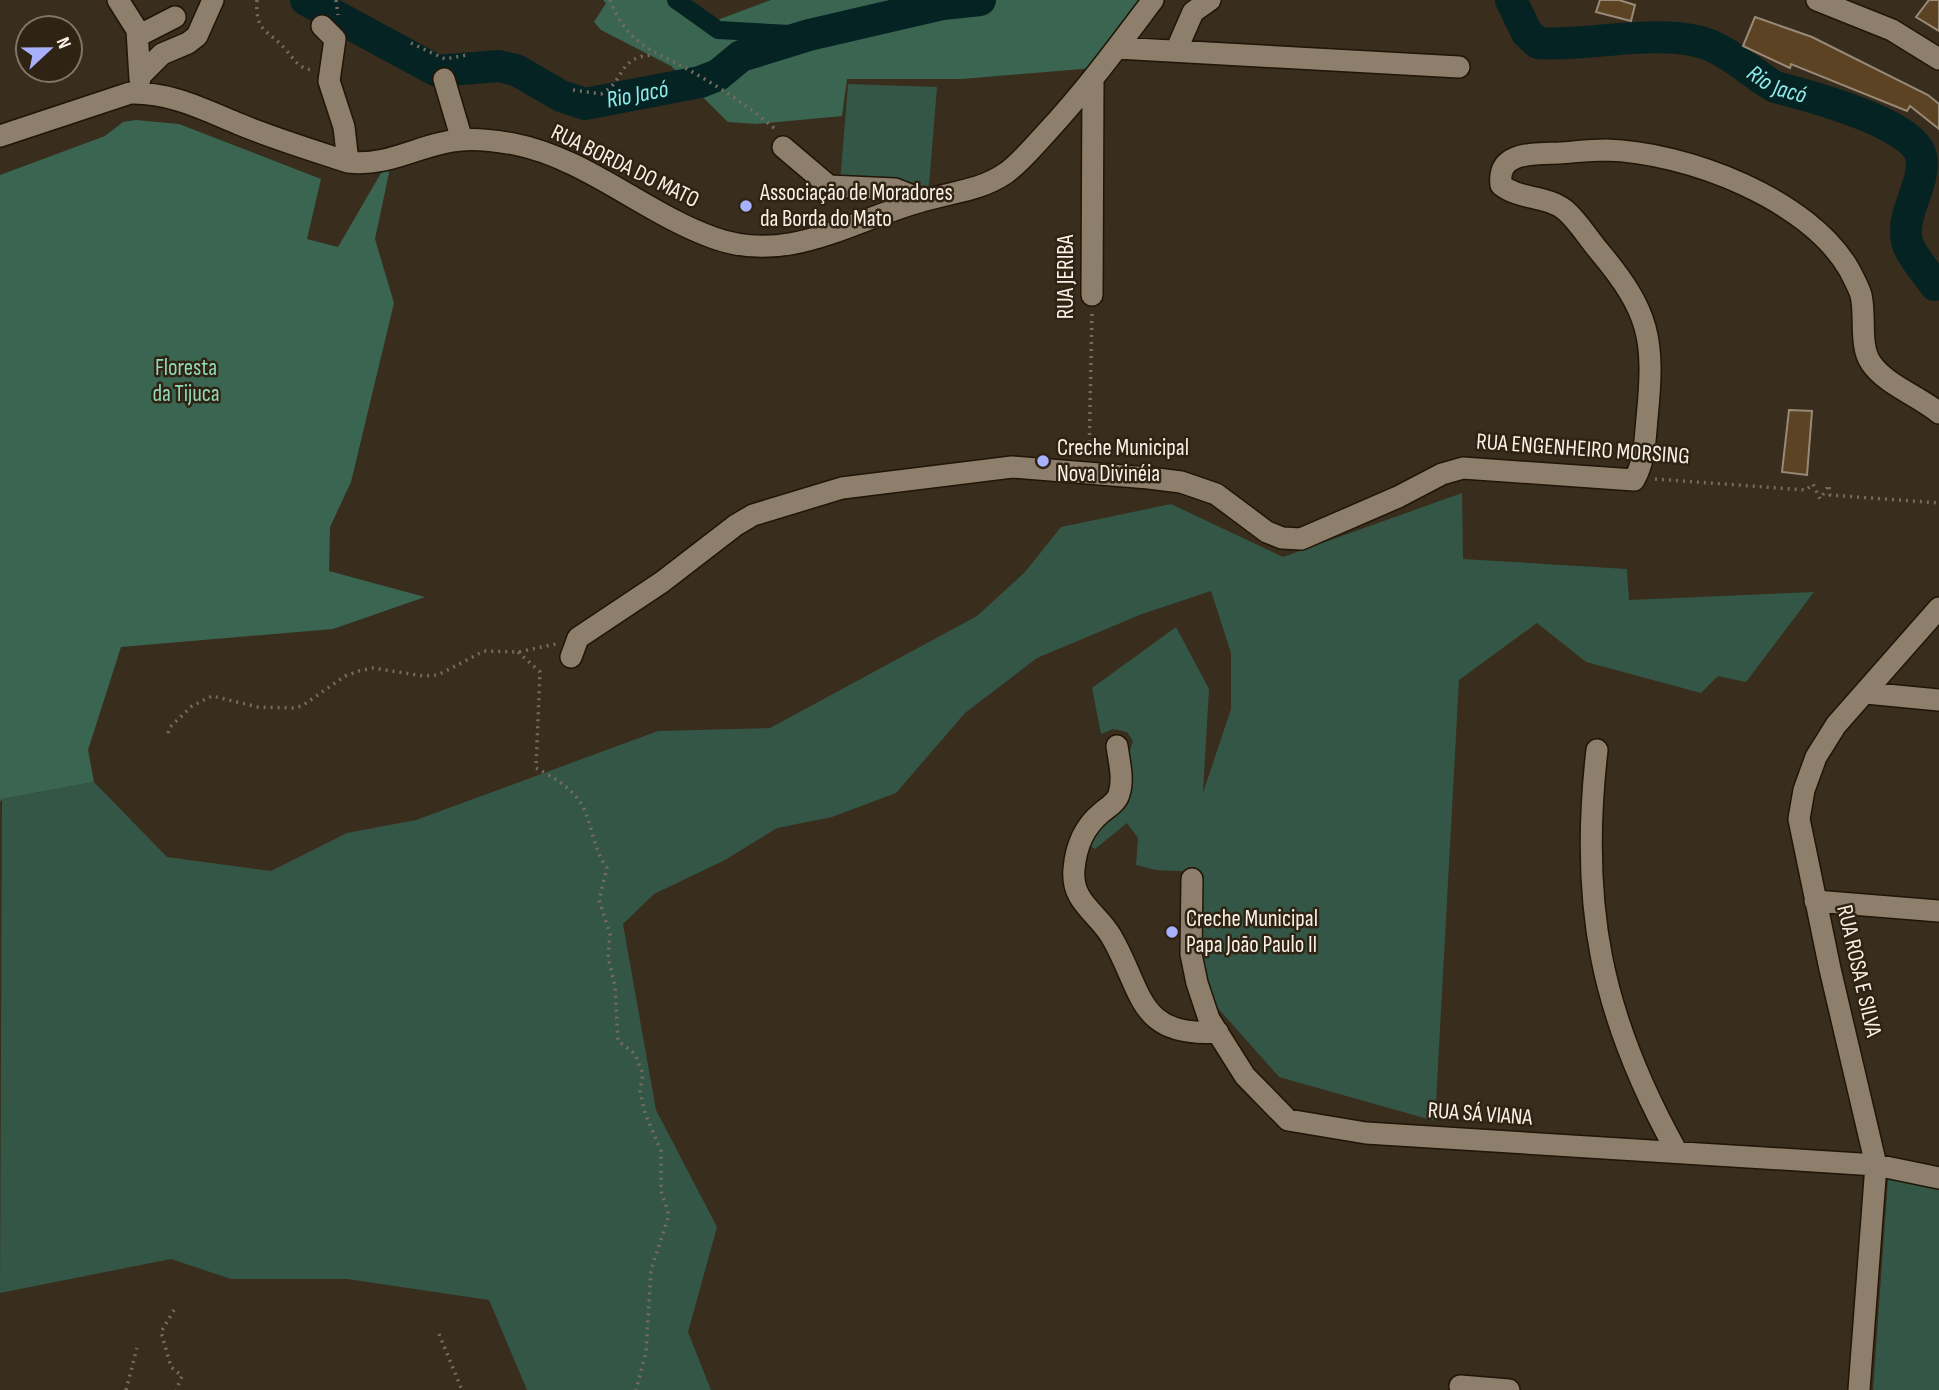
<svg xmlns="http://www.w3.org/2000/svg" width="1939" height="1390" font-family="'Sofia Sans Condensed',sans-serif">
<rect width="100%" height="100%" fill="#392d1d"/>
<!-- green -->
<path fill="#345646" d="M848,84l89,3 -8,99 -89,-3z
M1462,493l1,66 164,10 2,31 185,-8 -68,90 -28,-6 -17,17 -115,-31 -49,-39 -78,57 -24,441 -156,-44 -71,-80 -11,-63 2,-62 -43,-2 -20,-5 2,-27 -11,-15 -32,26 -10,-6 39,-73 9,-29 -6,-9 -14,-3 -12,5 -9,-46 84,-61 33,62 -6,104 28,-84v-56l-20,-62 -69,23 -105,44 -72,55 -69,80 -64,24 -55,11 -52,32 -71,34 -31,30 33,186 61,117 -29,105 23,58h-184l-38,-90 -142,-21h-116l-60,-20 -171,34 2,-494 92,-17 73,75 104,14 76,-38 69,-13 242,-89 112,-3 207,-112 48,-44 36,-45 110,-23 112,53z
M1888,1179l51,4v207h-66z"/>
<!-- forest -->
<path fill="#3a6551" d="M603,0h89l20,22 59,-22h367l-44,68 -132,11h-115l-5,37 -85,8 -29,-2 -57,-56 -70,-36 -7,-8 12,-19z
M136,120l43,4 142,55 -14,60 31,8 43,-74 9,-5 -15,71 19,64 -43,179 -21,45 -1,44 96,26 -92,32 -212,18 -33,103 6,32 -92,17 -2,3v-627l105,-39 18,-14z"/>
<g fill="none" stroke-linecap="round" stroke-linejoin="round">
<!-- canal -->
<path stroke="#062324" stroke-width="18" d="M676,0l42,30 91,5"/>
<!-- river -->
<g stroke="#062324" stroke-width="32">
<path id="s1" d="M306,0l131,71 62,-5 17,4 45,26 24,8 115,-22 18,-7 23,-19 68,-21 134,-31 37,-4"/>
<path id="s2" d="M1511,0l16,33 11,10c51,4 126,-17 174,3 24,11 41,28 63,41 31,8 139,36 146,69 6,29 -23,59 -13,89 5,13 19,28 27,40"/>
</g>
</g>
<!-- building -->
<path fill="#5c4324" stroke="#998977" stroke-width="2" d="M1600,0h19l16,5 -4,16 -35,-9z
M1929,0h10v31l-23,-14z
M1755,17l57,20 116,58 11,9v25l-29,-23 -3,5 -116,-47 -1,4 -47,-22z
M1789,410l23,1 -5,64 -25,-3z"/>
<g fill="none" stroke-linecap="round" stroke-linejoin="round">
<!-- minor casing -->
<g stroke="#201506" stroke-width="24">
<path id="minor" d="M118,0l19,30 3,49
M1817,0l75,30 47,29
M322,26l13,13 -6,42 15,46 4,35
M138,36l37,-19
M1117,48l342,19
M1176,51l17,-39 17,-12
M140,76l22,-22 26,-11 9,-7 16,-36
M444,79l18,61
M0,136l130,-43c40,-1 73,16 109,31 36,15 73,26 109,38 43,5 73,-19 113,-22 17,-2 36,1 53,4 72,14 132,70 200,94 75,27 138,-18 208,-37 29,-9 58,-10 84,-28 16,-12 28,-27 41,-41 39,-42 72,-87 106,-132
M783,147l46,39 66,3 28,11
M1092,295l1,-214
M571,657l7,-19 84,-56 74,-57 17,-10 89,-27 170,-21 137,11 32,4 35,12 51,38 15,6 19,1 97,-42 44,-23 21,-6 171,12c11,-19 11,-41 13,-62 8,-79 3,-106 -48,-167 -11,-13 -21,-30 -34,-41 -19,-15 -45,-10 -64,-25 -4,-34 32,-31 58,-32 15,-1 32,-3 47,-3 80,2 204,49 244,121 4,8 9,17 11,24 5,21 -2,51 10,68 15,22 48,33 68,50
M1866,693l73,7
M1117,746c2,15 7,33 2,48 -2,8 -11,13 -18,19 -17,14 -25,33 -27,56 -3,33 22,42 37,67 32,54 25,102 107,96
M1597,750c-18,155 4,266 80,402
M1192,879l-1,75 6,29 12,36 36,57 43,44 78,13 510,32 63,13
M1815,901l124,10
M1460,1386l49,4
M1859,1390l17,-225 -46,-196 -31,-150 5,-29 12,-33 20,-32 103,-117"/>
</g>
<!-- path -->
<path stroke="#766c5e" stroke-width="3.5" stroke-dasharray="2 5" stroke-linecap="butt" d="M257,0c-2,33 11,29 29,50 9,10 12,18 26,20
M336,0l2,15
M610,0c19,50 51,52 91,77 26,15 53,33 75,53
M411,43l34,16 22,-4
M573,90l28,4c25,-13 16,-37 51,-39
M1089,456l3,-143
M1655,479l151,11 7,-6 7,15 9,-14 1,10 109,8
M518,652l22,20 -4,96c17,9 38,21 47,39 10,20 10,42 24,61l-8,32 11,34 -2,23 7,29 3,55 17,13 8,20 -3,17 5,22 16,38v40l8,24 -18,55 -5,82 -10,38
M168,733l2,-6 22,-21 20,-10 46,11 34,1 10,-2 43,-30 14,-5 14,-3 50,8 15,-1 46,-24 34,1 38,-8
M174,1310l-13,22 10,35 11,9 -6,14
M439,1334l23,56
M126,1390l11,-42"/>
<!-- minor -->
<use href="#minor" stroke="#8e7f6d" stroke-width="21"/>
</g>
<!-- markers -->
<g fill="#a7b1fc" stroke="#2f2313" stroke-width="2.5">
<circle cx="746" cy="206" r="7"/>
<circle cx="1043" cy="461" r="7"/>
<circle cx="1172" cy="932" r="7"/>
</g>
<g text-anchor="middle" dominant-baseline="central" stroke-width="5" stroke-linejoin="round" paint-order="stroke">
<!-- street labels -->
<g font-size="23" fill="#f9f1e7" stroke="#2f2313">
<text transform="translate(625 166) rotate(26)">RUA BORDA DO MATO</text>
<text transform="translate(1066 277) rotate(-90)">RUA JERIBA</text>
<text transform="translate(1583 449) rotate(4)">RUA ENGENHEIRO MORSING</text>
<text transform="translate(1859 971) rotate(77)">RUA ROSA E SILVA</text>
<text transform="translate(1480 1114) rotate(4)">RUA SÁ VIANA</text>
</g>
<!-- poi labels -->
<g font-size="23" fill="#f9f1e7" stroke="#2f2313" text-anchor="start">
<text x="760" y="193">Associação de Moradores<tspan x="760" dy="26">da Borda do Mato</tspan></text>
<text x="1057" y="448">Creche Municipal<tspan x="1057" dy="26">Nova Divinéia</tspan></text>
<text x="1186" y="919">Creche Municipal<tspan x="1186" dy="26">Papa João Paulo II</tspan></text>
</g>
<!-- park labels -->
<g font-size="23" fill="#91d9b7" stroke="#2f2313">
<text x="186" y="368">Floresta<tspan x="186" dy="26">da Tijuca</tspan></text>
</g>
<!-- water labels -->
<g font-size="24" font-style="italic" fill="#91eced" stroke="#2f2313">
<text stroke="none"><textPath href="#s2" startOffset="303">Rio Jacó</textPath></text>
<text stroke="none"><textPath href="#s1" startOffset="359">Rio Jacó</textPath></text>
</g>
</g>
<!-- north arrow -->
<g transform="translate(49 49) rotate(68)"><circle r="33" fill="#2f2313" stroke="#807568" stroke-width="2"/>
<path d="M0-5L12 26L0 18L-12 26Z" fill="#a7b1fc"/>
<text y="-10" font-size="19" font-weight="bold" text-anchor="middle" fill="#f9f1e7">N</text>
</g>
</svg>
